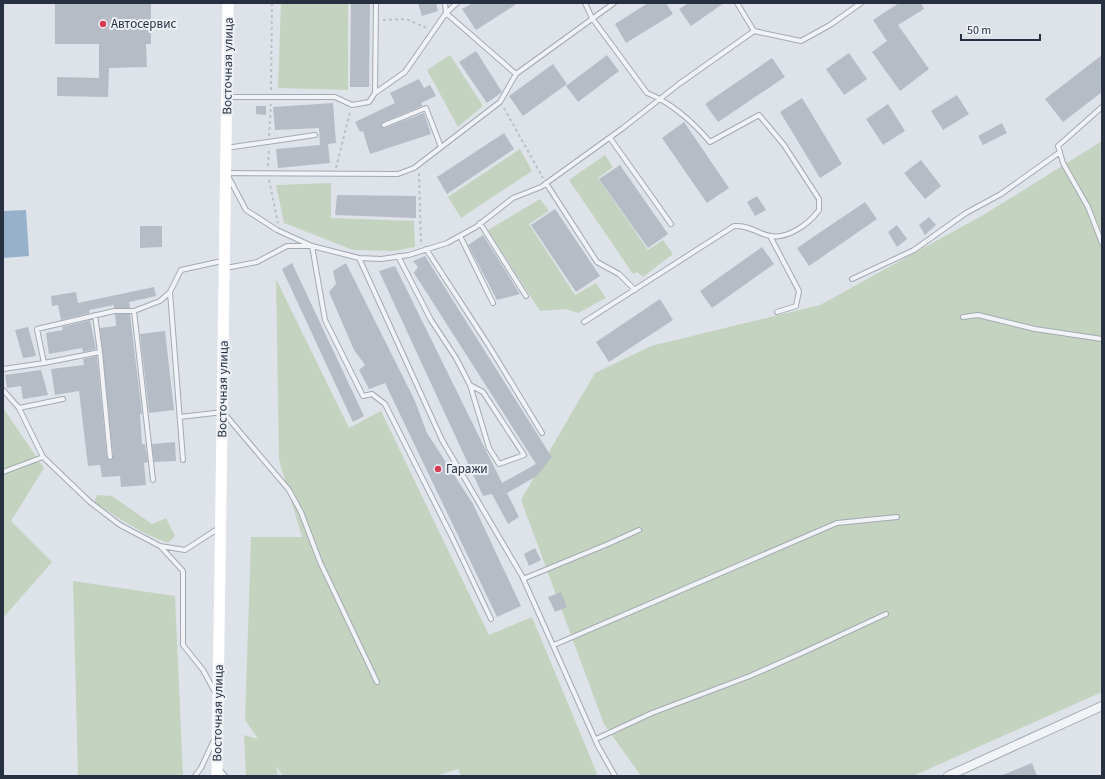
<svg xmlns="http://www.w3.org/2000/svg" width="1105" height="779" font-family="'Source Sans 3',sans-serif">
<rect width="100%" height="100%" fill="#dee3e9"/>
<!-- green -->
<path fill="#c4d3bf" d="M281,3h67v87l-70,-2z
M450,55l33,51 -25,21 -31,-57z
M1102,141v551l-189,84h-272l-37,-52 -83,-224 74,-127 56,-27 169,-41 165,-91z
M520,149l12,22 -71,47 -13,-21z
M605,155l8,12 -15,11 50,72 15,-10 10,14 -30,23 -6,-5 -4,2 -64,-94z
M331,183v35l83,3 1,26 -22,4 -40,-1 -69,-27 -8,-38z
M540,199l9,12 -20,13 46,71 21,-12 10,15 -28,15 -13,-4 -25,2 -52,-81z
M276,279l73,149 32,-17 108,224 43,-18 66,159h-137l-3,-7 -22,7h-153l-7,-10 2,10h-32l-2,-41 14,4 -13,-19 6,-183h51l-23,-77z
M3,408l41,60 -33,53 41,41 -49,56z
M97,495l15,1 40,28 14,-6 9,18 -7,7c-28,-10 -50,-25 -74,-41z
M73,581l102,15 8,180h-105z"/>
<!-- water -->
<path fill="#97b1cb" d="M26,210l3,46 -26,2v-47z"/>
<!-- building -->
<path fill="#b5bcc6" d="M55,3h96v41h-5l1,23 -38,1 -1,29 -51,-1v-19l42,1v-34h-44z
M351,3h19l-1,84h-19z
M418,3h18l2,8 -16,5z
M473,3h45l-42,27 -14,-21z
M648,3h18l7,11 -47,29 -11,-19z
M689,3h35l-33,23 -12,-17z
M899,3h22l3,6 -26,16 31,44 -29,22 -28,-39 15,-11 -14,-21z
M476,51l26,41 -15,11 -28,-41z
M849,53l18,26 -23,16 -18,-26z
M607,55l12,16 -41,31 -12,-16z
M1102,55v37l-39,30 -18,-23z
M772,58l13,19 -67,45 -13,-18z
M553,64l14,20 -44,32 -14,-20z
M419,79l5,9 6,-3 6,11 -15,7 1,3 -39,16 -2,4 4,2 39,-15 7,21 -61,20 -7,-23 -3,1 -5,-10 40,-19 -5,-10z
M957,95l12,19 -26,16 -12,-19z
M802,98l40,66 -22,14 -40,-66z
M333,103l3,40 -8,1 2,19 -52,5 -2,-19 44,-4 -1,-17 -44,2 -2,-23z
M888,104l17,27 -22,14 -17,-26z
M256,106h10v9l-10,-1z
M684,122l45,66 -22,15 -45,-65z
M1002,123l5,10 -24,12 -5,-9z
M504,133l10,16 -67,45 -10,-17z
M921,160l20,26 -16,13 -21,-26z
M620,165l48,69 -20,14 -49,-69z
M337,195l79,1v22l-81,-3z
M757,196l9,14 -11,6 -8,-14z
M865,202l12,17 -68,47 -12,-18z
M555,209l45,67 -24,16 -45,-67z
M929,217l7,8 -11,10 -6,-10z
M897,225l10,14 -10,8 -9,-15z
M140,226h22v21l-22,1z
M483,235l37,59 -23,6 -29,-55z
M762,247l12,17 -62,44 -12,-17z
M425,256l126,200 3,-2 -17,22 -30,17 12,24 -11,7 -16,-30 -9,2 -104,-225 16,-5 107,217 34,-19 -122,-191 4,-6 -5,-6z
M292,263l72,153 -11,6 -71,-153z
M346,263l69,138 12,32 46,71 48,102 -24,11 -112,-234 -16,6 -10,-19 6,-5 -11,-15 -25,-58 7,-8 -3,-13z
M154,287l2,9 -27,6 1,6h-16v-3l-25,5 1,3 -29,7 -3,-15 -6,1 -1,-10 25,-4 2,11z
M660,299l13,21 -64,42 -13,-20z
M115,314h15l12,100h-2l2,30h3l3,18 -4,1 2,22 -25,2 -1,-11 -18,1 -2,-12 -12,1 -9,-75 -24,4 -4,-26 33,-4 -1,-6 14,-3 10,101 2,3h3l1,-3 -13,-129 16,-2z
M90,320l6,29 -13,3 -1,-4 -33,6 -3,-21 17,-3 -1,-3z
M28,327l8,29 -13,2 -8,-28z
M165,331l9,79 -25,3 -9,-79z
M41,370l7,25 -25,4 -2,-13 -14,2 -2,-13z
M175,442l1,19 -22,1 -2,-18z
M535,548l6,12 -12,6 -5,-12z
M561,592l6,15 -12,5 -7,-15z
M1032,763l5,13h-37z"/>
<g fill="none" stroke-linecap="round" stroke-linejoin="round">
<!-- lane casing -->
<g stroke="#a3aab3" stroke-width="6">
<path id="lane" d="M737,3l17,28
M446,10v3l70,61
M446,13l11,-10
M375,93l1,-90
M227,97h108l17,8 17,-3 6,-9 30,-21 41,-59 -1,-10
M1102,107l-44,39 5,17 25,44 14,36
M384,125l42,-17 15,39
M610,138l61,86
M226,148l89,-13
M227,173l171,1 16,-6 86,-66 16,-28 98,-71
M229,178l17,32 31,20 35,16 47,12 22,1 28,-4 38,-12 29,-16 37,-29 28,-11 82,-59 56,-44 75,-53 47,10 29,-16 31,-22
M546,183l51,79 22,12 16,16
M480,223l46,73
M460,236l33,67
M770,236l29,55 -3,15 -19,6
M426,249l63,97 53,87
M398,256l33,64 25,38 14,27 19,63 10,16 25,-9 -41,-63 -13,-7
M359,258l83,182 80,136 76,170 17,30
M226,268l31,-6 30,-16h25l13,74 38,76 9,-2 13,10 66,131 40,84
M852,279l62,-29 52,-37 35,-19 59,-42
M95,315l5,37
M963,317l15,-2 57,14 67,10
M584,322l150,-96c16,-1 23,8 37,10 17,3 38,-12 48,-26v-11l-35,-54 -25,-30 -49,27c-18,-21 -38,-39 -63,-49l-55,-75 -7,-15
M3,369l41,-6
M3,390l16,18 44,-9
M19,408l24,49 47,45 30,23 40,21 25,4 34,-22
M180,417l43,-5 66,78 12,22 19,50 57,120
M110,457l-10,-105 -56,11 -7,-34 77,-18h20
M183,460l-13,-168 11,-22 41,-9
M3,472l40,-15
M153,480l-19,-169 26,-10 10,-9
M160,546l23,25v74l20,25 12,22
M523,579l85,-35 31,-14
M554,645l283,-122 60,-6
M596,739l56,-26 98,-37 52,-23 84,-39
M219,769l6,7
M195,776l6,-8 12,-26"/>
</g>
<!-- street casing -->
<g stroke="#a3aab3" stroke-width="10">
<path id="street" d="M948,776l154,-70"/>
</g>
<!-- path -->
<path stroke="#bcc0c8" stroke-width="2" stroke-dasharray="3 3" stroke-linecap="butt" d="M383,20l23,-1 21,9
M271,90l1,-87
M504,108l39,70
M269,136l2,-32
M268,166l1,-18
M336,168l14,-56
M419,173l2,71
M269,180l9,43"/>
<!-- lane -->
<use href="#lane" stroke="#f1f3f7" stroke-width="4"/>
<!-- street -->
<use href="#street" stroke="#f1f3f7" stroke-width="8"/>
<!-- secondary -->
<path stroke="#fff" stroke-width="11" d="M217,776l11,-773"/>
</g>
<!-- markers -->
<g fill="#d63b54" stroke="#eef1f6" stroke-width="1.5">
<circle cx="103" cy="24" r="4"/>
<circle cx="438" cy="469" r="4"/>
</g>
<g text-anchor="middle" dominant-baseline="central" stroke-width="4" stroke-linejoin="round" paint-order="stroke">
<!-- poi labels -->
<g font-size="13" fill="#263041" stroke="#eef1f6" text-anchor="start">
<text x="111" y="24">Автосервис</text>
<text x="446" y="469">Гаражи</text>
</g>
<!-- street labels -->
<g font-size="13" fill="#263041" stroke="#eef1f6">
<text transform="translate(228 66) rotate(-89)">Восточная улица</text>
<text transform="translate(223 389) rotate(-89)">Восточная улица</text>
<text transform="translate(218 713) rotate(-89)">Восточная улица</text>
</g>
</g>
<!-- border -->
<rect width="1105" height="779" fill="none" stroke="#263041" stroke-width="8"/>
<!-- scale -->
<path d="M961 34v6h79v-6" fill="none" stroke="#263041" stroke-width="2"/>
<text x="967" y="34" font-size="12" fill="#263041" stroke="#eef1f6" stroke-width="3" paint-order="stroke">50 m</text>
</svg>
